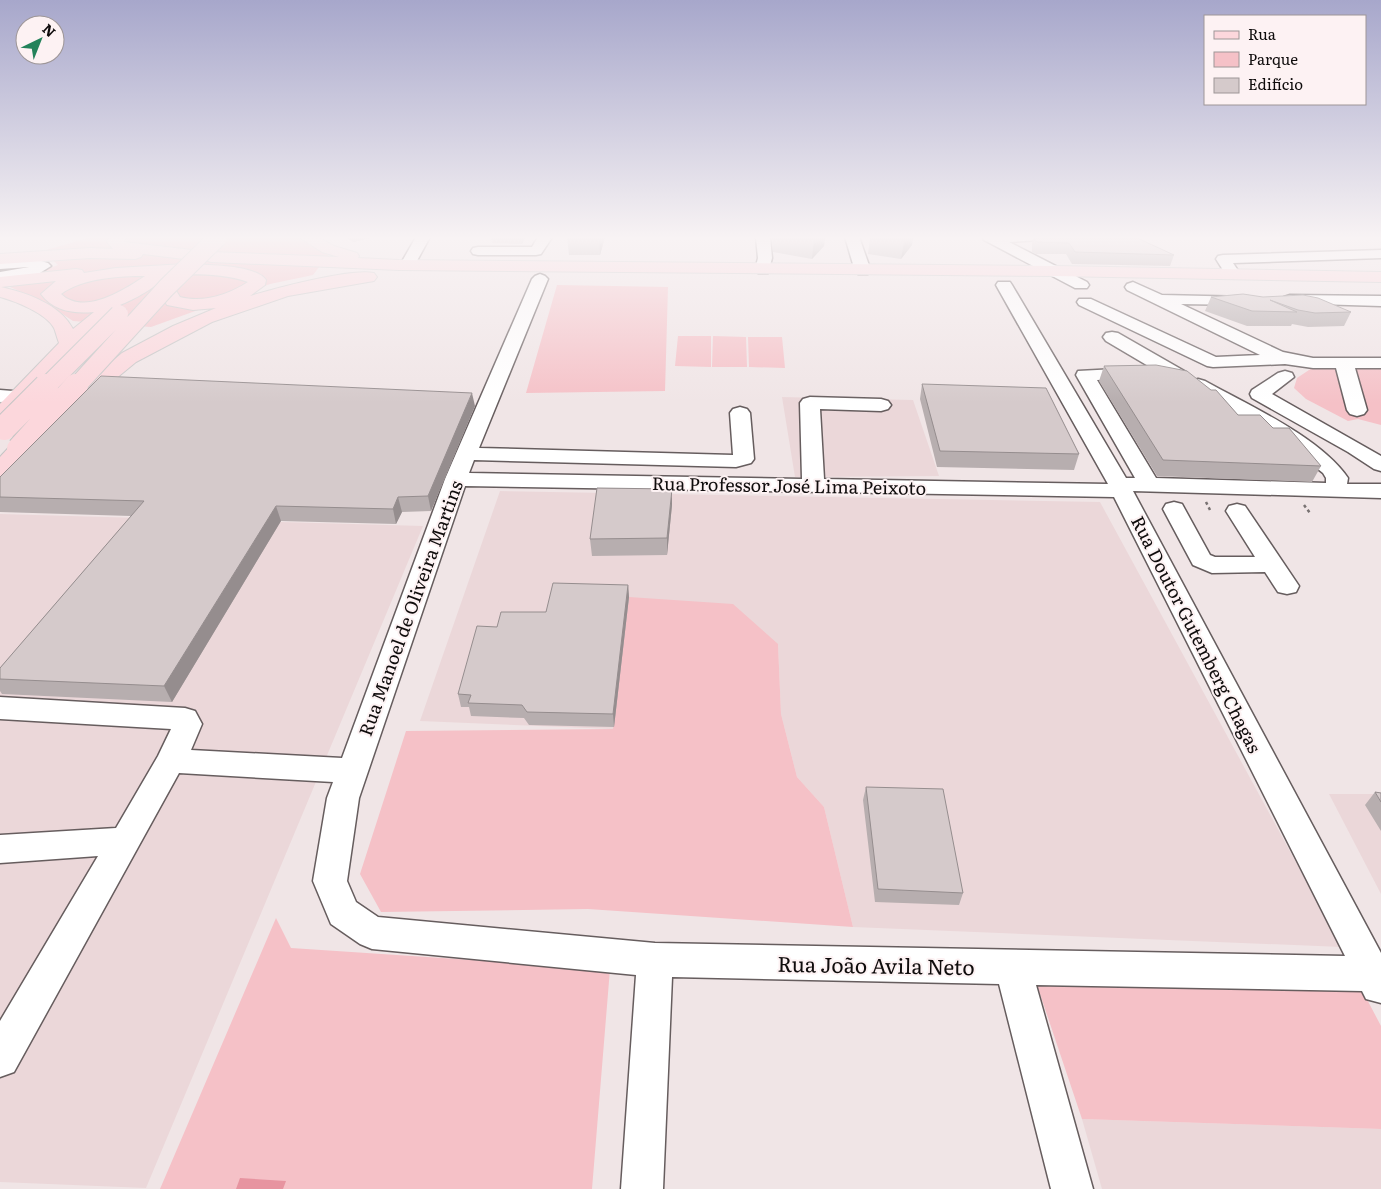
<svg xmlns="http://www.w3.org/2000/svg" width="1381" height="1189" font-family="Literata,serif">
<rect width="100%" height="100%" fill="#f0e5e6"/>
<!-- built -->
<path fill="#ebd7d9" d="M782,397l131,3 26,76 -144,1z
M500,491l600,11 242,445 -489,-20 -29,-120 -27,-30 -16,-63 -3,-70 -165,85 -193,-8z
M0,514l423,12 -277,662 -146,-6z
M1329,794h52v100z
M1082,1119l299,10v60h-279z"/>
<!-- green -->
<path fill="#f5c1c7" d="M91,237h209l29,17 -16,21 -43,9 -119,43 -78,-6 -30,-20 -38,-16 53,-20 -15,-14z
M557,285l111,2 -3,104 -139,2z
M678,336h33v31l-36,-1z
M713,336l33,1 1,30h-35z
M748,337h34l3,31 -36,-1z
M1315,366l66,1v58l-23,-6 -10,2 -42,-22 -12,-11 3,-10z
M629,597l104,7 45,40 3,70 16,63 27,30 29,120 -265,-18 -207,3 -21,-38 46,-143 207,-2z
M276,918l15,30 319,21 -18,220h-432z
M1037,985l324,3 20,38v103l-299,-10z"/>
<!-- water -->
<path fill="#e794a0" d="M240,1178l46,3 -3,8h-47z"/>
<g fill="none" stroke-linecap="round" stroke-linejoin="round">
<!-- minor casing -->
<g stroke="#665d5e" stroke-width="3">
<path id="minor" d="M416,237h14l-17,31h-10l-3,-3z
M538,237h12l1,2 -10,15 -5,1h-58l-5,-1 -2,-3 2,-3 5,-1h54z
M756,237h14l2,21 -4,15h-10l-3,-3 3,-12z
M845,237h14l12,34 -3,3h-10l-3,-3z
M982,237h60l-2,3 -31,2 78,40 2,3 -2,3h-12l-91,-48z
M1381,250v8l-148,5 8,12 -3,3h-10l-12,-19 2,-3 5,-1z
M27,257l21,6 3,3 -16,10 -35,6v-10l29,-5 -29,2v-10z
M540,274l5,2 3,3 -69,169 254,7 -3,-42 3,-4 7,-2 7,2 3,4 4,46 -3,4 -15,4 -262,-7 -5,13 333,6 -2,-76 3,-4 7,-2 71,2 7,2 3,4 -3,4 -7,2 -61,-2 4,70 284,5 -112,-199 2,-3h12l2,3 114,193h9l-59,-103 2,-4 57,-3 6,2 3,4 -3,4 -44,2 59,98 170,5v-5l-3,-5 -33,-26 -99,-58 -2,-4 2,-4 7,-2 7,2c43,24 115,56 143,97l-1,6h34v14l-248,-7 248,462v50l-15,-4 -4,-8 -326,-6 57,204h-42l-52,-205 -327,-7 -9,212h-42l15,-214 -264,-26 -12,-5 -29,-20 -18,-43 14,-83 6,-16 -154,-9 -165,299 -14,5v-56l98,-165 -98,7v-28l116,-7 42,-72 13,-27 -171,-10v-22l185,11 10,3 7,13 -11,26 151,8 103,-279 87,-200 3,-3zM465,486l649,11 231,459 -690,-13 -277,-26 -22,-15 -9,-21 12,-83z
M1133,282l29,13 87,2 2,3 -2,3 -6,2 -62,-1 102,48 30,6h68v10h-26l12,42 -3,4 -7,2 -7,-2 -3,-4 -11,-42h-23l-28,-4 -72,3 -6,-1 -128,-61 -2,-3 2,-3h12l125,58 44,-2 -133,-65 -2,-3 2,-3z
M1290,295l91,1v10l-97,-3 -2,-3 2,-3z
M1112,332l6,1 68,39 2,4 -2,4 -7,2 -7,-2 -66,-39 -3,-4 3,-4z
M1285,371l7,2 2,4 -22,17 109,62v15l-7,-2 -26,-17 -96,-54 -2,-4 2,-4 26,-17z
M0,390l26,2 3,4 -3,4 -26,2z
M1174,502l8,2 28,51 5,2h40l-29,-46 3,-5 8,-2 8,2 54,80 -3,6 -9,2 -9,-2 -13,-20 -53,1 -19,-8 -30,-56 3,-5z"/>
</g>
<!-- major casing -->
<g stroke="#c5c5c5" stroke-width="2">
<path id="major" d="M110,237h16l-2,5 68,8 6,2 2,3 -2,3 -6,2 -49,-6 -2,3 -6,2 -45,-1 -90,6v-10l90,-6 23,1 -6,-7z
M299,237h19l16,9 23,7 2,3 -1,2 41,2 657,6 325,6v10l-325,-6 -657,-6 -188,-8 -6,-2 -2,-3 2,-3 6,-2 128,5 -17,-5z
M185,264c18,1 70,0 81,16l-1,5 -15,11c26,-8 101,-28 124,-23l3,4 -3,4 -6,1 -80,14 -76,26 -76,40 -51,42 -7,2 -7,-2 -4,-4 4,-4 51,-43 51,-27 43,-18 -23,2 -26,-5 -10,-17 3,-4 6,-1 6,1 8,13c23,6 48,-2 68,-15 -26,-9 -56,-8 -83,-7 -3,10 -34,26 -45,30l6,5 -3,4 -21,7 -94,100 -8,1v-18l59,-61c-2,-5 -3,-10 -5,-15 -8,-15 -39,-27 -54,-31v-20l76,-8 6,1 2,3 32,-5zM145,276c-21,14 -61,40 -84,18 21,-16 59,-18 84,-18zM56,281l-15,13c12,17 33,20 53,18l-21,17c-13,-25 -46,-36 -72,-42z
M39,426l8,2 3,5 -23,21 -19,22 -8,2v-21c11,-12 23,-27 39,-31z"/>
</g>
<!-- path -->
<path stroke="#787272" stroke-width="2.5" stroke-dasharray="3 3" stroke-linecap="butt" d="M1206,502l4,8
M1304,505l6,8"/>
<!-- minor -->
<use href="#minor" fill="#fff" fill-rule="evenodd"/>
<!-- major -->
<use href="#major" fill="#fcd7dc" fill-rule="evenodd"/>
<!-- major-bridge-far1 casing -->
<g stroke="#c5c5c5" stroke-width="20" stroke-linecap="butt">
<path id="major-bridge-far1" d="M45,388l74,-74
M75,388l91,-100 52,-51"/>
</g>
<!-- major-bridge casing -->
<g stroke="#c5c5c5" stroke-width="26" stroke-linecap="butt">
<path id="major-bridge" d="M4,428l42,-42
M19,449l57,-63"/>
</g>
<!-- major-bridge-far1 -->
<use href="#major-bridge-far1" stroke="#fcd7dc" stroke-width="18"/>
<!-- major-bridge -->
<use href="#major-bridge" stroke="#fcd7dc" stroke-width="24"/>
</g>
<!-- wall -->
<path fill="#b7aeaf" d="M346,237h28l-21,5z
M491,237h34l-3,7 -30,-1z
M567,237h38l-5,18h-31z
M772,237h53l-1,9 -12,13 -39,-7z
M870,237h43l-1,8 -11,14 -33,-5z
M1033,237h102l39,18 -4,11 -98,-2 -6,-10h-30l-4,-2v-9z
M1243,294l108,18 -7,14 -36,1 -16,-3 -1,2h-44l-42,-15 6,-14z
M1104,366l169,62 48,38 -9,16 -155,-6 -58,-95z
M922,384l157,70 -5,16 -137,-3 -17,-68z
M475,406l-44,105 -29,1 -6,12 -115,-3 -109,181 -170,-8 -2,-3v-23l131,-152 -131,-4v-35z
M672,505l-5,50 -75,1 -2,-17z
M628,585l1,12 -15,130 -85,-2 -5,-7 -53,-2 -2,-9h-8l-3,-13 39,-67 49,-15z
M866,787l97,106 -4,12 -84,-3 -12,-102z
M1375,792l6,1v38l-16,-26z"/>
<!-- shaded-wall -->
<path fill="#958d8e" d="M351,237h23l-21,5z
M521,237h4l-3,7z
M599,237h6l-5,18z
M814,237h11l-1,9 -12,13z
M905,237h8l-1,8 -11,14z
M472,393l3,13 -44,105 -3,-15z
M672,489v16l-5,50v-17z
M398,497l4,15 -6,12 -3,-15z
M276,506l5,15 -109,181 -8,-16z
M628,585l1,12 -15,130 -1,-13z"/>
<!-- building -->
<path fill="#d5cacb" stroke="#958d8e" d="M1035,237h100l39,18 -99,-3 -6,-9 -31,-1 -3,-1z
M1243,294l20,3 40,-2 15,3 33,14 -36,1 -17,-3 -28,-10 27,12 -45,-1 -41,-14z
M1156,365l31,6 24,19h5l22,25h22l13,13h16l32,38 -158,-6 -59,-94z
M101,376l371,17 -44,103 -30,1 -5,12 -117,-3 -112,180 -164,-7v-11l144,-167 -144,-4v-20z
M922,384l124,4 33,66 -139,-3z
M597,488l75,1 -5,49 -77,1z
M553,583l75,2 -15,129 -86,-2 -5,-7 -54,-2 3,-8 -13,-1 19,-68 20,1 4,-15h45z
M866,787l77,2 20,104 -85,-4z
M1375,792l6,1v9z"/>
<!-- sky -->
<linearGradient id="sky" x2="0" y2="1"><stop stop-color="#a7a7cb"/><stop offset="0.59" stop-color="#f8f3f4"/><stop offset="1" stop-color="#f8f3f4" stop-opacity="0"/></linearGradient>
<rect width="1381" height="403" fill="url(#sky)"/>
<g text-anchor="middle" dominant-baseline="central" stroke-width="4" stroke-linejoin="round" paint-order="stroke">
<!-- street labels -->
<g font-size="18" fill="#0f0c0c" stroke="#fdf2f3">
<text transform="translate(789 485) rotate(1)">Rua Professor José Lima Peixoto</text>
<text transform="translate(410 608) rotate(-70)">Rua Manoel de Oliveira Martins</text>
<text transform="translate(1197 634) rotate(63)">Rua Doutor Gutemberg Chagas</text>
</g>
<!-- near-street labels -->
<g font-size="21" fill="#0f0c0c" stroke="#fdf2f3">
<text transform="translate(876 964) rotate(1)">Rua João Avila Neto</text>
</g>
</g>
<!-- legend -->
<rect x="1204" y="15" width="162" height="90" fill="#fdf2f3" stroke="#9e9697"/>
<rect x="1214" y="31" width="25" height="8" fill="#fcd7dc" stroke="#9e9697"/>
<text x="1248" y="40" font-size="15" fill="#0f0c0c">Rua</text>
<rect x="1214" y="52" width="25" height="15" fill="#f5c1c7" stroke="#9e9697"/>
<text x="1248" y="65" font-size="15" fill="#0f0c0c">Parque</text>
<rect x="1214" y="78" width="25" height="15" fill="#d5cacb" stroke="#9e9697"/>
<text x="1248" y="90" font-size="15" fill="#0f0c0c">Edifício</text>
<!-- north arrow -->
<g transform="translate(40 40) rotate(43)"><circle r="24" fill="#fdf2f3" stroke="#9e9697"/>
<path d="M0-4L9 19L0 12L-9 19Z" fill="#23825a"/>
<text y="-8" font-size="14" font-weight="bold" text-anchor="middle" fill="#0f0c0c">N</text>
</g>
</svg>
